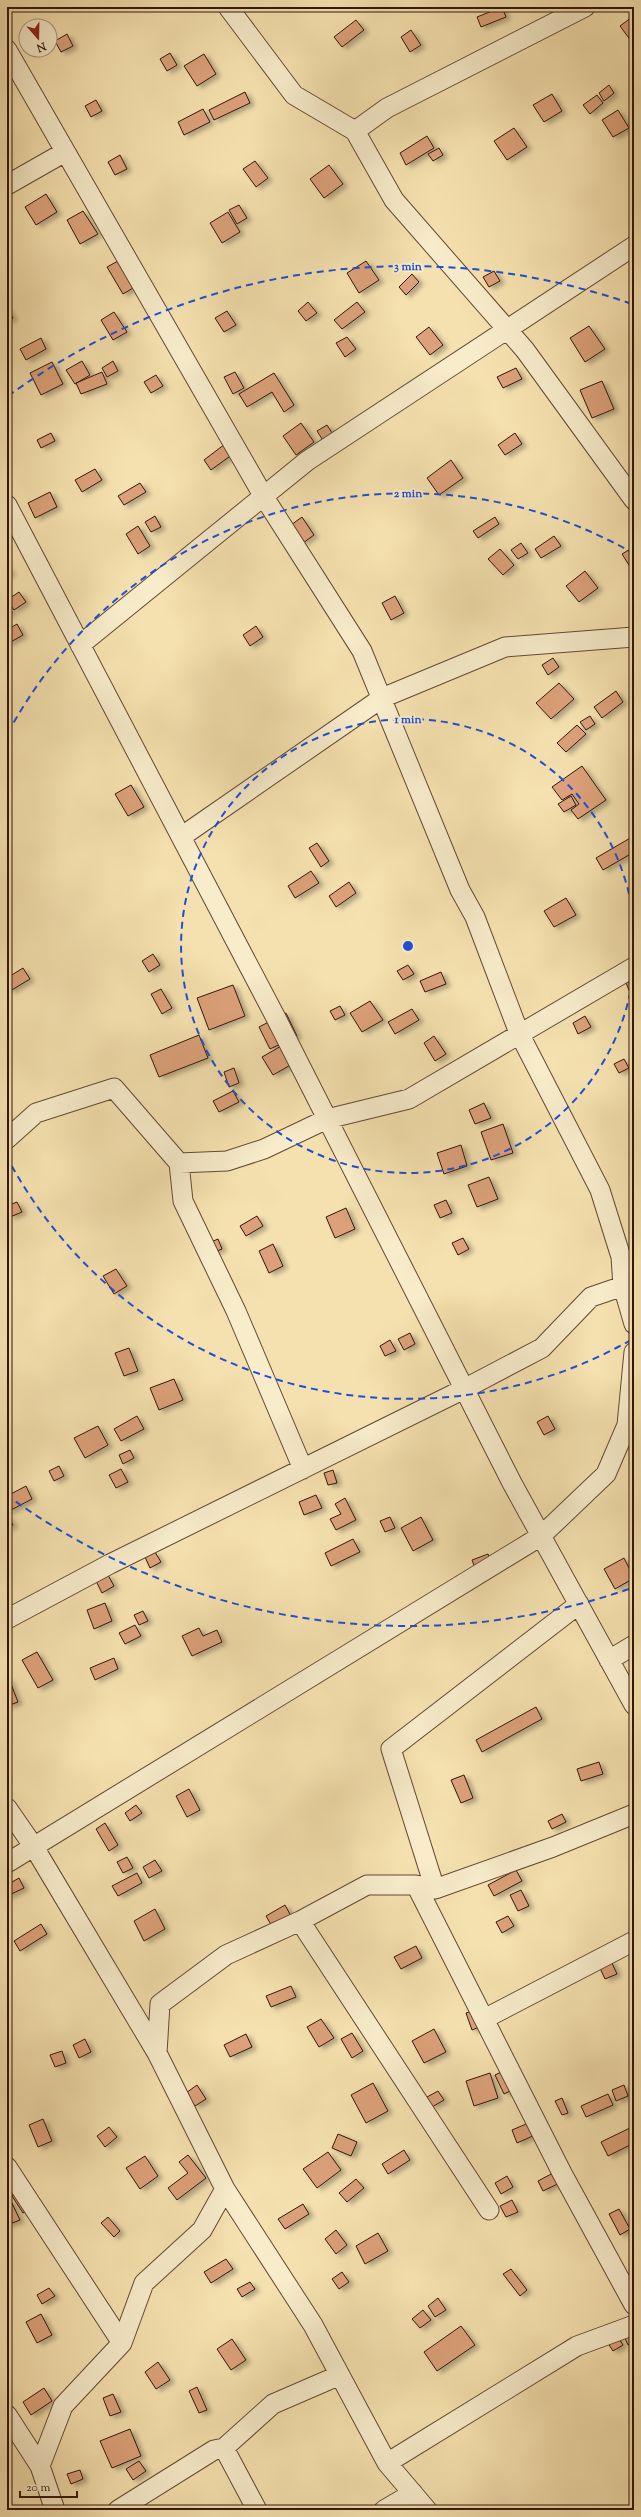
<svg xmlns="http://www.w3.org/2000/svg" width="641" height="2517" font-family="'Sorts Mill Goudy',serif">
<defs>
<filter id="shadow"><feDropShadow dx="4.5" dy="2.5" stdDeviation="2" flood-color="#0004"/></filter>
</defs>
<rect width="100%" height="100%" fill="#f5e1af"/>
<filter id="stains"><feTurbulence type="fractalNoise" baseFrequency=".005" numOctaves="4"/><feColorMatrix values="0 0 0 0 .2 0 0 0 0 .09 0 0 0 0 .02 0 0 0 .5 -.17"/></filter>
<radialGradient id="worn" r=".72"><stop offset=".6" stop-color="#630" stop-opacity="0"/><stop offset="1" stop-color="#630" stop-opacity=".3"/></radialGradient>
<!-- building -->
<path fill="#dca17a" stroke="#31160b" filter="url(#shadow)" d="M502,7l4,10 -25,10 -4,-10z
M632,17l2,3v25l-14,-19z
M356,20l8,10 -22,17 -8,-10z
M411,30l10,15 -11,7 -9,-15z
M67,34l6,12 -12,6 -6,-11z
M170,53l7,12 -10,6 -7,-12z
M204,54l12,20 -19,12 -13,-20z
M609,85l5,8 -10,8 -5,-8z
M245,92l5,11 -36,17 -5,-10z
M552,94l10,17 -18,11 -11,-17z
M597,95l6,8 -13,11 -7,-9z
M96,100l6,11 -11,6 -6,-11z
M203,109l7,13 -26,13 -6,-13z
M618,110l11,18 -16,9 -11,-17z
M514,128l13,19 -20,13 -13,-19z
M427,136l7,12 -28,17 -6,-12z
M439,148l4,7 -10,6 -5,-7z
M120,155l7,14 -12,6 -7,-13z
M255,161l13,17 -12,9 -13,-18z
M329,165l14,19 -19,14 -14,-19z
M46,194l11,18 -21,13 -11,-18z
M239,205l8,13 -10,6 -8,-14z
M83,211l15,23 -18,10 -13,-24z
M228,212l12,20 -18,11 -12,-20z
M118,261l15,27 -10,6 -16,-27z
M366,261l13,19 -20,13 -12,-20z
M494,271l6,10 -11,6 -6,-10z
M412,274l7,8 -13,13 -7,-8z
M308,302l9,11 -11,8 -8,-10z
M357,302l8,10 -23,17 -8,-9z
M7,307l6,11 -6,3z
M227,311l9,14 -12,7 -9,-14z
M114,312l13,20 -14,8 -12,-20z
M589,326l16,23 -20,13 -15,-24z
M429,327l14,18 -13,10 -14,-18z
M347,337l9,12 -11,8 -9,-14z
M41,338l5,11 -20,11 -6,-11z
M82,361l8,14 -15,9 -9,-14z
M113,361l5,10 -11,6 -5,-9z
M52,362l11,22 -22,11 -11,-22z
M516,368l6,11 -19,9 -6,-11z
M102,372l5,12 -26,10 -5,-11z
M235,372l9,16 -11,6 -9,-17z
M274,373l20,32 -10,7 -12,-20 -25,15 -8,-13z
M156,375l7,11 -12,7 -7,-11z
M602,381l12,28 -22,9 -12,-28z
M301,423l13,19 -18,13 -13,-19z
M327,425l7,11 -10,6 -7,-11z
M51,433l4,8 -14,7 -4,-8z
M515,433l7,11 -17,11 -7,-10z
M225,444l8,10 -22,16 -7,-10z
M451,460l12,18 -24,17 -12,-17z
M95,469l7,11 -20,12 -7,-12z
M140,483l6,9 -22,13 -6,-9z
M50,492l7,15 -22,11 -7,-15z
M155,516l6,11 -10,5 -6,-10z
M302,517l12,18 -11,8 -12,-18z
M495,517l4,7 -21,14 -5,-7z
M138,526l12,20 -12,8 -12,-20z
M554,536l7,10 -20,12 -6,-9z
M521,543l7,10 -10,6 -7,-9z
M632,548l2,3v22l-12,-19z
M500,549l14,16 -11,10 -15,-16z
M7,566l4,7 -4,3z
M585,571l13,17 -19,14 -13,-16z
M19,592l7,10 -12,8 -7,-10z
M395,596l9,17 -13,7 -9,-17z
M7,603l5,10 -5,2z
M17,624l6,11 -16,9v-14z
M256,626l7,11 -13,9 -7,-11z
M553,658l6,9 -11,8 -6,-10z
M559,683l15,16 -23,20 -15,-16z
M616,691l7,11 -21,16 -8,-11z
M590,716l5,8 -9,6 -6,-8z
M577,725l9,9 -20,18 -9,-9z
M582,766l24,34 -28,19 -7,-9 8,-6 -7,-10 -10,6 -10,-13z
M131,785l13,22 -16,9 -13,-22z
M571,796l5,9 -12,7 -6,-8z
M632,837l2,15 -31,18 -7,-12z
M317,843l12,18 -8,6 -12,-19z
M311,871l8,12 -24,15 -7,-12z
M349,882l7,11 -20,14 -7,-11z
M566,898l10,17 -22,12 -10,-16z
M153,954l7,11 -11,7 -7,-11z
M408,965l6,9 -11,6 -6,-9z
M23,968l7,11 -20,12 -3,-4v-9z
M441,972l5,12 -21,8 -5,-11z
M634,980v22l-8,-19z
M233,985l12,31 -36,14 -12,-32z
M161,989l11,19 -10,6 -11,-20z
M370,1001l13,19 -21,12 -12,-19z
M340,1006l5,9 -10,5 -5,-9z
M412,1009l7,11 -24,14 -7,-12z
M286,1013l11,23 -27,13 -11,-22z
M585,1016l6,11 -13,7 -5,-11z
M199,1035l9,23 -49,19 -9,-22z
M434,1036l12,18 -11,7 -11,-18z
M283,1045l11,18 -21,12 -11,-18z
M624,1059l5,9 -10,5 -5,-9z
M234,1068l5,15 -10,4 -5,-15z
M233,1091l6,11 -20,10 -6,-11z
M484,1103l7,15 -16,6 -6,-14z
M503,1124l10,29 -22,7 -10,-28z
M461,1145l6,21 -23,8 -7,-21z
M489,1177l9,22 -21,8 -9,-22z
M446,1200l6,13 -12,5 -6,-13z
M17,1202l5,10 -12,5 -3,-11z
M346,1208l9,21 -20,9 -9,-21z
M257,1216l6,10 -17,10 -6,-10z
M463,1238l6,11 -11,6 -6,-12z
M218,1239l4,10 -15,6 -5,-9z
M273,1244l10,22 -14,7 -10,-22z
M116,1269l11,17 -13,8 -11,-18z
M410,1333l5,11 -11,6 -6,-11z
M390,1340l6,11 -11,5 -5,-10z
M129,1348l9,23 -14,5 -9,-23z
M174,1379l9,21 -24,10 -9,-22z
M137,1416l7,13 -23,12 -7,-12z
M548,1416l7,13 -11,6 -7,-13z
M98,1426l10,19 -23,13 -11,-20z
M130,1450l4,8 -11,6 -4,-9z
M59,1466l5,10 -10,5 -5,-10z
M121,1469l7,13 -12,6 -7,-13z
M333,1470l4,13 -9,2 -4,-12z
M26,1486l6,13 -25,13v-16z
M316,1495l6,13 -18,7 -5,-13z
M345,1498l11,22 -20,10 -6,-11 11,-5 -6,-10z
M8,1516l5,9 -6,3v-11z
M390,1517l5,11 -10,4 -5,-11z
M421,1517l12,23 -20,11 -12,-23z
M353,1539l7,13 -29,14 -6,-13z
M155,1552l6,10 -11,6 -5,-11z
M488,1554l3,8 -16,6 -3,-8z
M624,1558l10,20 -19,11 -11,-20z
M108,1575l6,11 -12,7 -6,-12z
M105,1603l7,18 -18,8 -7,-19z
M143,1611l5,10 -9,4 -5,-10z
M135,1625l6,11 -16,8 -6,-11z
M199,1628l4,8 14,-6 5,12 -30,14 -10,-20z
M37,1652l16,28 -15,8 -16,-28z
M114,1658l4,11 -23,11 -5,-12z
M7,1679h2l9,23 -11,4z
M536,1707l6,12 -60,33 -6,-12z
M599,1762l4,12 -22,7 -4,-12z
M464,1775l9,23 -12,5 -10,-23z
M189,1789l11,21 -13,7 -11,-21z
M136,1805l6,8 -12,8 -5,-8z
M562,1814l4,8 -14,7 -4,-8z
M105,1823l13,22 -9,6 -13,-22z
M127,1857l6,11 -10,5 -6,-11z
M155,1860l7,11 -13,7 -6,-11z
M516,1870l6,11 -28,15 -6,-11z
M137,1873l5,10 -24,13 -6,-10z
M19,1878l5,10 -17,8v-11z
M521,1890l8,16 -11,5 -8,-16z
M285,1905l7,13 -19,10 -7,-12z
M155,1909l10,20 -21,12 -10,-20z
M508,1916l6,10 -12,7 -6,-11z
M41,1924l6,10 -27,17 -6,-10z
M416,1946l6,12 -21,11 -7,-12z
M611,1961l6,13 -12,5 -6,-13z
M291,1986l5,11 -25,10 -5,-11z
M478,2009l6,16 -12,5 -6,-17z
M321,2019l13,19 -15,9 -12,-20z
M434,2029l12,23 -22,11 -12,-22z
M352,2033l11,18 -11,7 -11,-19z
M246,2034l6,13 -22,10 -6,-12z
M85,2039l6,13 -12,6 -6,-13z
M62,2051l4,12 -11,4 -5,-12z
M507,2069l9,19 -12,6 -9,-19z
M490,2073l8,25 -24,8 -8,-25z
M373,2083l15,28 -22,12 -15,-28z
M197,2085l9,14 -11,7 -9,-13z
M624,2085l4,11 -12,5 -4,-11z
M438,2091l6,9 -12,7 -5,-10z
M608,2094l5,11 -27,12 -5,-11z
M562,2098l6,15 -6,2 -7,-14z
M43,2119l9,22 -14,6 -9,-22z
M538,2119l6,12 -27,12 -5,-13z
M634,2126v17l-26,13 -7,-14z
M109,2127l8,10 -12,10 -8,-11z
M338,2134l19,8 -6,14 -19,-8z
M404,2150l6,10 -22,14 -6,-10z
M328,2152l13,18 -24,18 -14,-19z
M188,2155l18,23 -29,22 -9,-12 20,-15 -9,-11z
M145,2156l13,20 -18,13 -14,-21z
M553,2173l15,6 -25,12 -5,-10z
M507,2176l6,11 -12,7 -6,-11z
M356,2179l8,9 -17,14 -8,-9z
M21,2191l10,17 -8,5 -11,-17z
M10,2199l10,21 -13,5v-24z
M512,2200l6,12 -12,5 -6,-11z
M303,2204l6,10 -24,15 -7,-10z
M619,2209l11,20 -10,6 -11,-21z
M108,2217l12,14 -6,6 -13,-14z
M336,2230l11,15 -11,9 -11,-15z
M378,2233l10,18 -23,13 -9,-18z
M226,2259l7,10 -22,14 -7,-11z
M511,2269l16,21 -7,6 -17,-22z
M342,2272l7,10 -10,7 -7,-10z
M250,2282l5,7 -13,8 -5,-8z
M49,2288l6,8 -13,8 -5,-9z
M438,2298l8,12 -11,7 -7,-11z
M423,2310l8,10 -11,8 -8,-9z
M41,2314l11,21 -15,8 -11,-21z
M461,2326l14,19 -38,26 -13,-19z
M634,2328v15l-6,2 -5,-11z
M616,2334l7,11 -10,6 -7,-11z
M232,2339l14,21 -15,10 -14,-21z
M158,2362l12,18 -14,9 -11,-17z
M197,2387l10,23 -8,3 -10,-22z
M44,2388l8,13 -21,14 -8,-13z
M113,2394l8,18 -11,4 -7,-18z
M130,2429l11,27 -29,12 -12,-27z
M139,2461l7,10 -13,9 -7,-11z
M80,2470l3,9 -12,5 -4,-10z
M7,2500l6,10h-6z"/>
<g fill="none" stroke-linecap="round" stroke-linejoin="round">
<!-- minor casing -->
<g stroke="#624934" stroke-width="21">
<path id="minor" d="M228,7l66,88 61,36 39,69 131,150 109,150
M7,50l257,447 98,154 98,239 15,27 44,116 81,157 21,67 2,29 11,38
M355,131l32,-23 198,-101
M7,185l58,-33
M7,505l269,513 236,465 122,222
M80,645l227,-184 327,-215
M181,837l201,-139 123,-51 129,-10
M7,1139l29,-26 78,-25 65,75 4,38 53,110 67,158
M179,1163l48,-2 37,-12 63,-30 82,-20 225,-132
M579,1604l-188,145 44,140 118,-42 81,-33
M7,1619l103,-55 354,-175 78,-41 49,-51 32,-11
M609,1660l25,-15
M7,1808l27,39 123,206 68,136 88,136 74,138 40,47
M7,1863l534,-327 65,-62 21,-49 7,-73
M416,1885l146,288 72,132
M300,1921l189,289
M484,2019l150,-78
M157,2053l3,-49 66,-49 74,-34 67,-36h49l12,2
M7,2167l115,176
M7,2415l33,51
M224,2448l33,62
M387,2463l190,-117 57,-21
M55,2510l-15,-44 23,-60 59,-63 22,-60 58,-53 23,-41
M118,2510l96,-60 10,-2 49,-44 67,-29
M384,2510l29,-17"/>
</g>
<!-- minor -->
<use href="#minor" stroke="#f8eccb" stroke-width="19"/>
</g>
<!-- distance rings -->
<g fill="none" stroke="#1d4ed8" stroke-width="2" stroke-dasharray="7 5">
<path d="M634 968A227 227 0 1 1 634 924"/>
<path d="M631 1340A453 453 0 0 1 8 1159M8 733A453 453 0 0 1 631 552"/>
<path d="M629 1589A680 680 0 0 1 8 1496M8 396A680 680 0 0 1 629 303"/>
</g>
<circle cx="408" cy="946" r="6" fill="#1d4ed8" stroke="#f8eccb" stroke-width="2"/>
<g font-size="12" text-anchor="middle" font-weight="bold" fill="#1d4ed8" stroke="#f8eccb" stroke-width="4" stroke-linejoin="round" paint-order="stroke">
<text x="408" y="270">3 min</text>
<text x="408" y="497">2 min</text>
<text x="408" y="723">1 min</text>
</g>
<!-- margin -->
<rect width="641" height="2517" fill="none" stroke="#f5e1af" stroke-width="24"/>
<rect x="8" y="8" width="625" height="2501" fill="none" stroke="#31160b" stroke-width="2"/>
<rect x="12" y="12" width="617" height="2493" fill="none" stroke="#31160b"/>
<!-- north arrow -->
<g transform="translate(38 38) rotate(160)"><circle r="19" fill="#f8eccb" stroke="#a8967e"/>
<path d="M0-3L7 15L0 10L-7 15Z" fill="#8f2418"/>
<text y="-6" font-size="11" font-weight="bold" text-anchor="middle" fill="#31160b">N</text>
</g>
<!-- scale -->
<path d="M20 2491v6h57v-6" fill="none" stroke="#31160b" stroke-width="2"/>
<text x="26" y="2491" font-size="12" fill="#31160b" stroke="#f8eccb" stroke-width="3" paint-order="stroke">20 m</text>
<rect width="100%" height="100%" filter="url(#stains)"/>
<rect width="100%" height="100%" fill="url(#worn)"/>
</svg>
